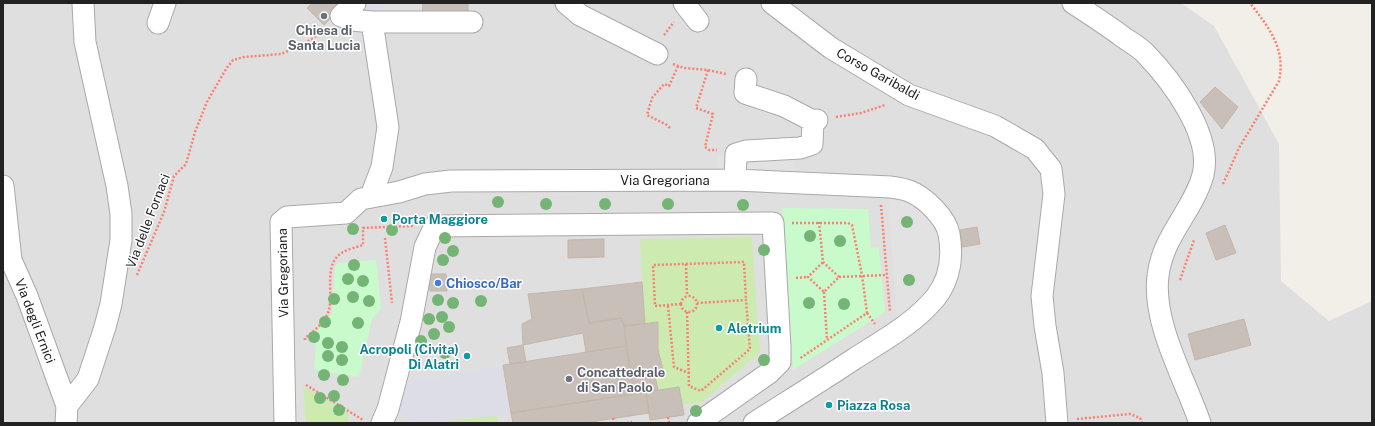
<svg xmlns="http://www.w3.org/2000/svg" width="1375" height="426" font-family="'Public Sans',sans-serif">
<rect width="100%" height="100%" fill="#f2efe9"/>
<!-- residential -->
<path fill="#e0dfdf" d="M3,3h1178l33,23 65,118 2,137 48,40 43,-20v122h-1369z"/>
<!-- grass -->
<path fill="#cdebb0" d="M752,237l8,115 -58,50 -20,3 -3,-18 -21,3 -3,-14 9,-3 -6,-23v-27l-13,1 -5,-85z
M303,386l46,27 -1,10h-42z
M497,415l1,8h-65z"/>
<!-- park -->
<path fill="#c8facc" d="M782,208l86,1 3,39 8,-1 6,65 -92,58z
M376,260l5,48 -9,11 -13,58 -45,-7 3,-40 15,-16 3,-47 3,-4z"/>
<!-- parking -->
<path fill="#e2e2e2" d="M794,153l1,30 -78,-3v-24z
M888,194l25,6 17,14 8,17 3,20 -2,21 -7,15 -35,34z"/>
<!-- plaza -->
<path fill="#dddde8" d="M363,3h21v13h-29z
M503,365l8,48 -78,10h-20l-12,-9 -4,-7 5,-18 7,-7z"/>
<!-- building -->
<path fill="#c7bfb8" stroke="#c4b6ab" d="M312,3h33l-21,22 -17,-17z
M423,3h45v15l-46,-1z
M1215,87l23,20 -16,22 -22,-27z
M1225,225l11,28 -20,7 -10,-27z
M977,227l3,17 -18,3 -2,-17z
M604,239v18l-36,1v-18z
M429,274h17l1,17h-17z
M642,282l3,42 -21,2 -3,-8 -32,5 -7,-34z
M582,289l7,34 32,-5 3,8 2,20 -40,6 -3,-19 -60,12 -1,-21 10,-5 -4,-25z
M1244,319l7,26 -56,15 -7,-26z
M658,322v28l6,23 -9,3 3,14 -24,4 -10,-68z
M523,345l3,17 -16,2 -3,-16z
M626,346l8,48 -123,19 -8,-48z
M679,387l5,28 -34,5 -4,-28z
M646,392l3,21 -65,10h-71l-2,-10z"/>
<g fill="none" stroke-linecap="round" stroke-linejoin="round">
<!-- minor casing -->
<g stroke="#a9a9a9" stroke-width="23">
<path id="minor" d="M355,3l-14,13 11,4 20,2 16,105 -6,40 -11,29
M566,3l14,12 77,39
M684,3l14,18
M772,3l59,45 78,47 86,31 40,23 16,20 3,25 -12,102 3,30 8,47 4,50
M1073,3c17,11 34,22 50,34 7,5 16,10 22,16 26,27 68,82 58,122 -10,36 -41,62 -45,101 -6,47 27,103 42,147
M372,22h100
M158,23l7,-20
M746,79l-1,14 39,13 29,15
M735,180l1,-26 10,-3 54,-3 12,-4 1,-23 4,-1
M3,186l8,74 16,36 40,110 -1,17
M67,406l21,-27 17,-52 6,-23 10,-64v-26l-4,-28 -32,-144 -2,-39
M285,423l-4,-201 6,-5 59,-4 15,-14 38,-7 26,-8 26,-3 284,-1 156,7c6,1 13,2 18,4 16,6 37,27 40,43 4,22 1,45 -13,63 -22,27 -54,44 -82,62 -33,22 -67,43 -100,64
M382,423l6,-14 23,-87 14,-75 10,-21 338,-3 7,124v15l-11,11 -71,50"/>
</g>
<!-- path -->
<path stroke="#fa8072" stroke-width="2.5" stroke-dasharray="2 2" stroke-linecap="butt" d="M664,35l10,-13
M673,64l11,4 24,2 18,4
M708,70l-12,38 17,6 -8,33 4,3h8
M836,117l25,-4 24,-8
M670,128l-3,-3 -20,-10 5,-17 12,-14 5,2 9,-20
M1223,184l16,-36 40,-67c7,-33 -10,-53 -29,-78
M881,205l9,107
M819,222l4,40 16,15 -15,15 -16,-15 15,-15
M792,223h56l4,2 10,50 5,38 -68,46
M385,238l7,65
M686,264l1,32
M137,275l27,-63 10,-36 12,-12 9,-32 12,-30 19,-33 7,-9 11,-3 37,-3 16,-7 15,-8 15,-11
M839,277l48,-2
M796,278l12,-1
M1180,280l14,-40
M824,292l3,48
M681 304a8 8 0 1 1 16 0a8 8 0 1 1-16 0Z
M681,304l-26,2 -2,-41 91,-3 2,38
M668,306l6,61 15,6
M687,312l2,74 12,5 49,-42 -4,-49 -49,3
M867,313l8,11
M305,340v-2c8,-6 19,-15 23,-25 6,-16 -3,-41 8,-55 6,-8 18,-10 27,-13v-17l50,-2
M306,385l57,35
M668,417l1,6
M613,418l1,5
M1077,419l53,-5 10,4 2,5
M627,423l5,-1"/>
<!-- minor -->
<use href="#minor" stroke="#fff" stroke-width="21"/>
</g>
<!-- trees -->
<g fill="#74b475">
<circle cx="498" cy="202" r="6"/>
<circle cx="546" cy="204" r="6"/>
<circle cx="605" cy="204" r="6"/>
<circle cx="668" cy="204" r="6"/>
<circle cx="743" cy="205" r="6"/>
<circle cx="907" cy="222" r="6"/>
<circle cx="353" cy="229" r="6"/>
<circle cx="392" cy="230" r="6"/>
<circle cx="810" cy="236" r="6"/>
<circle cx="445" cy="238" r="6"/>
<circle cx="840" cy="241" r="6"/>
<circle cx="764" cy="250" r="6"/>
<circle cx="453" cy="251" r="6"/>
<circle cx="443" cy="260" r="6"/>
<circle cx="354" cy="265" r="6"/>
<circle cx="348" cy="279" r="6"/>
<circle cx="909" cy="280" r="6"/>
<circle cx="363" cy="281" r="6"/>
<circle cx="353" cy="297" r="6"/>
<circle cx="334" cy="299" r="6"/>
<circle cx="438" cy="300" r="6"/>
<circle cx="369" cy="301" r="6"/>
<circle cx="481" cy="301" r="6"/>
<circle cx="453" cy="303" r="6"/>
<circle cx="809" cy="303" r="6"/>
<circle cx="844" cy="304" r="6"/>
<circle cx="442" cy="317" r="6"/>
<circle cx="429" cy="319" r="6"/>
<circle cx="325" cy="322" r="6"/>
<circle cx="358" cy="323" r="6"/>
<circle cx="449" cy="327" r="6"/>
<circle cx="434" cy="334" r="6"/>
<circle cx="314" cy="337" r="6"/>
<circle cx="421" cy="341" r="6"/>
<circle cx="328" cy="343" r="6"/>
<circle cx="342" cy="347" r="6"/>
<circle cx="445" cy="353" r="6"/>
<circle cx="328" cy="356" r="6"/>
<circle cx="342" cy="360" r="6"/>
<circle cx="764" cy="360" r="6"/>
<circle cx="324" cy="375" r="6"/>
<circle cx="343" cy="380" r="6"/>
<circle cx="334" cy="396" r="6"/>
<circle cx="320" cy="398" r="6"/>
<circle cx="339" cy="410" r="6"/>
<circle cx="696" cy="411" r="6"/>
</g>
<!-- markers -->
<g fill="#6b7280" stroke="#fff" stroke-width="1.5">
<circle cx="324" cy="16" r="4"/>
<circle cx="569" cy="379" r="4"/>
</g>
<g fill="#0f9aa8" stroke="#fff" stroke-width="1.5">
<circle cx="384" cy="219" r="4"/>
<circle cx="719" cy="328" r="4"/>
<circle cx="467" cy="356" r="4"/>
<circle cx="829" cy="405" r="4"/>
</g>
<circle fill="#3f7fe0" stroke="#fff" stroke-width="1.5" cx="438" cy="283" r="4"/>
<g text-anchor="middle" dominant-baseline="central" stroke-width="3" stroke-linejoin="round" paint-order="stroke">
<!-- worship labels -->
<g font-size="13" font-weight="bold" fill="#5b616d" stroke="#fff">
<text x="324" y="30">Chiesa di<tspan x="324" dy="15">Santa Lucia</tspan></text>
<text x="577" y="372" text-anchor="start">Concattedrale<tspan x="577" dy="15">di San Paolo</tspan></text>
</g>
<!-- street labels -->
<g font-size="13" fill="#222" stroke="#fff">
<text transform="translate(878 74) rotate(29)">Corso Garibaldi</text>
<text x="665" y="180">Via Gregoriana</text>
<text transform="translate(148 221) rotate(-69)">Via delle Fornaci</text>
<text transform="translate(283 273) rotate(-91)">Via Gregoriana</text>
<text transform="translate(35 321) rotate(69)">Via degli Ernici</text>
</g>
<!-- culture labels -->
<g font-size="13" font-weight="bold" fill="#0d838f" stroke="#fff" text-anchor="start">
<text x="392" y="219">Porta Maggiore</text>
<text x="727" y="328">Aletrium</text>
<text x="459" y="349" text-anchor="end">Acropoli (Civita)<tspan x="459" dy="15">Di Alatri</tspan></text>
<text x="837" y="405">Piazza Rosa</text>
</g>
<!-- shop labels -->
<g font-size="13" font-weight="bold" fill="#366cbe" stroke="#fff" text-anchor="start">
<text x="446" y="283">Chiosco/Bar</text>
</g>
</g>
<!-- border -->
<rect width="1375" height="426" fill="none" stroke="#222222" stroke-width="8"/>
</svg>
